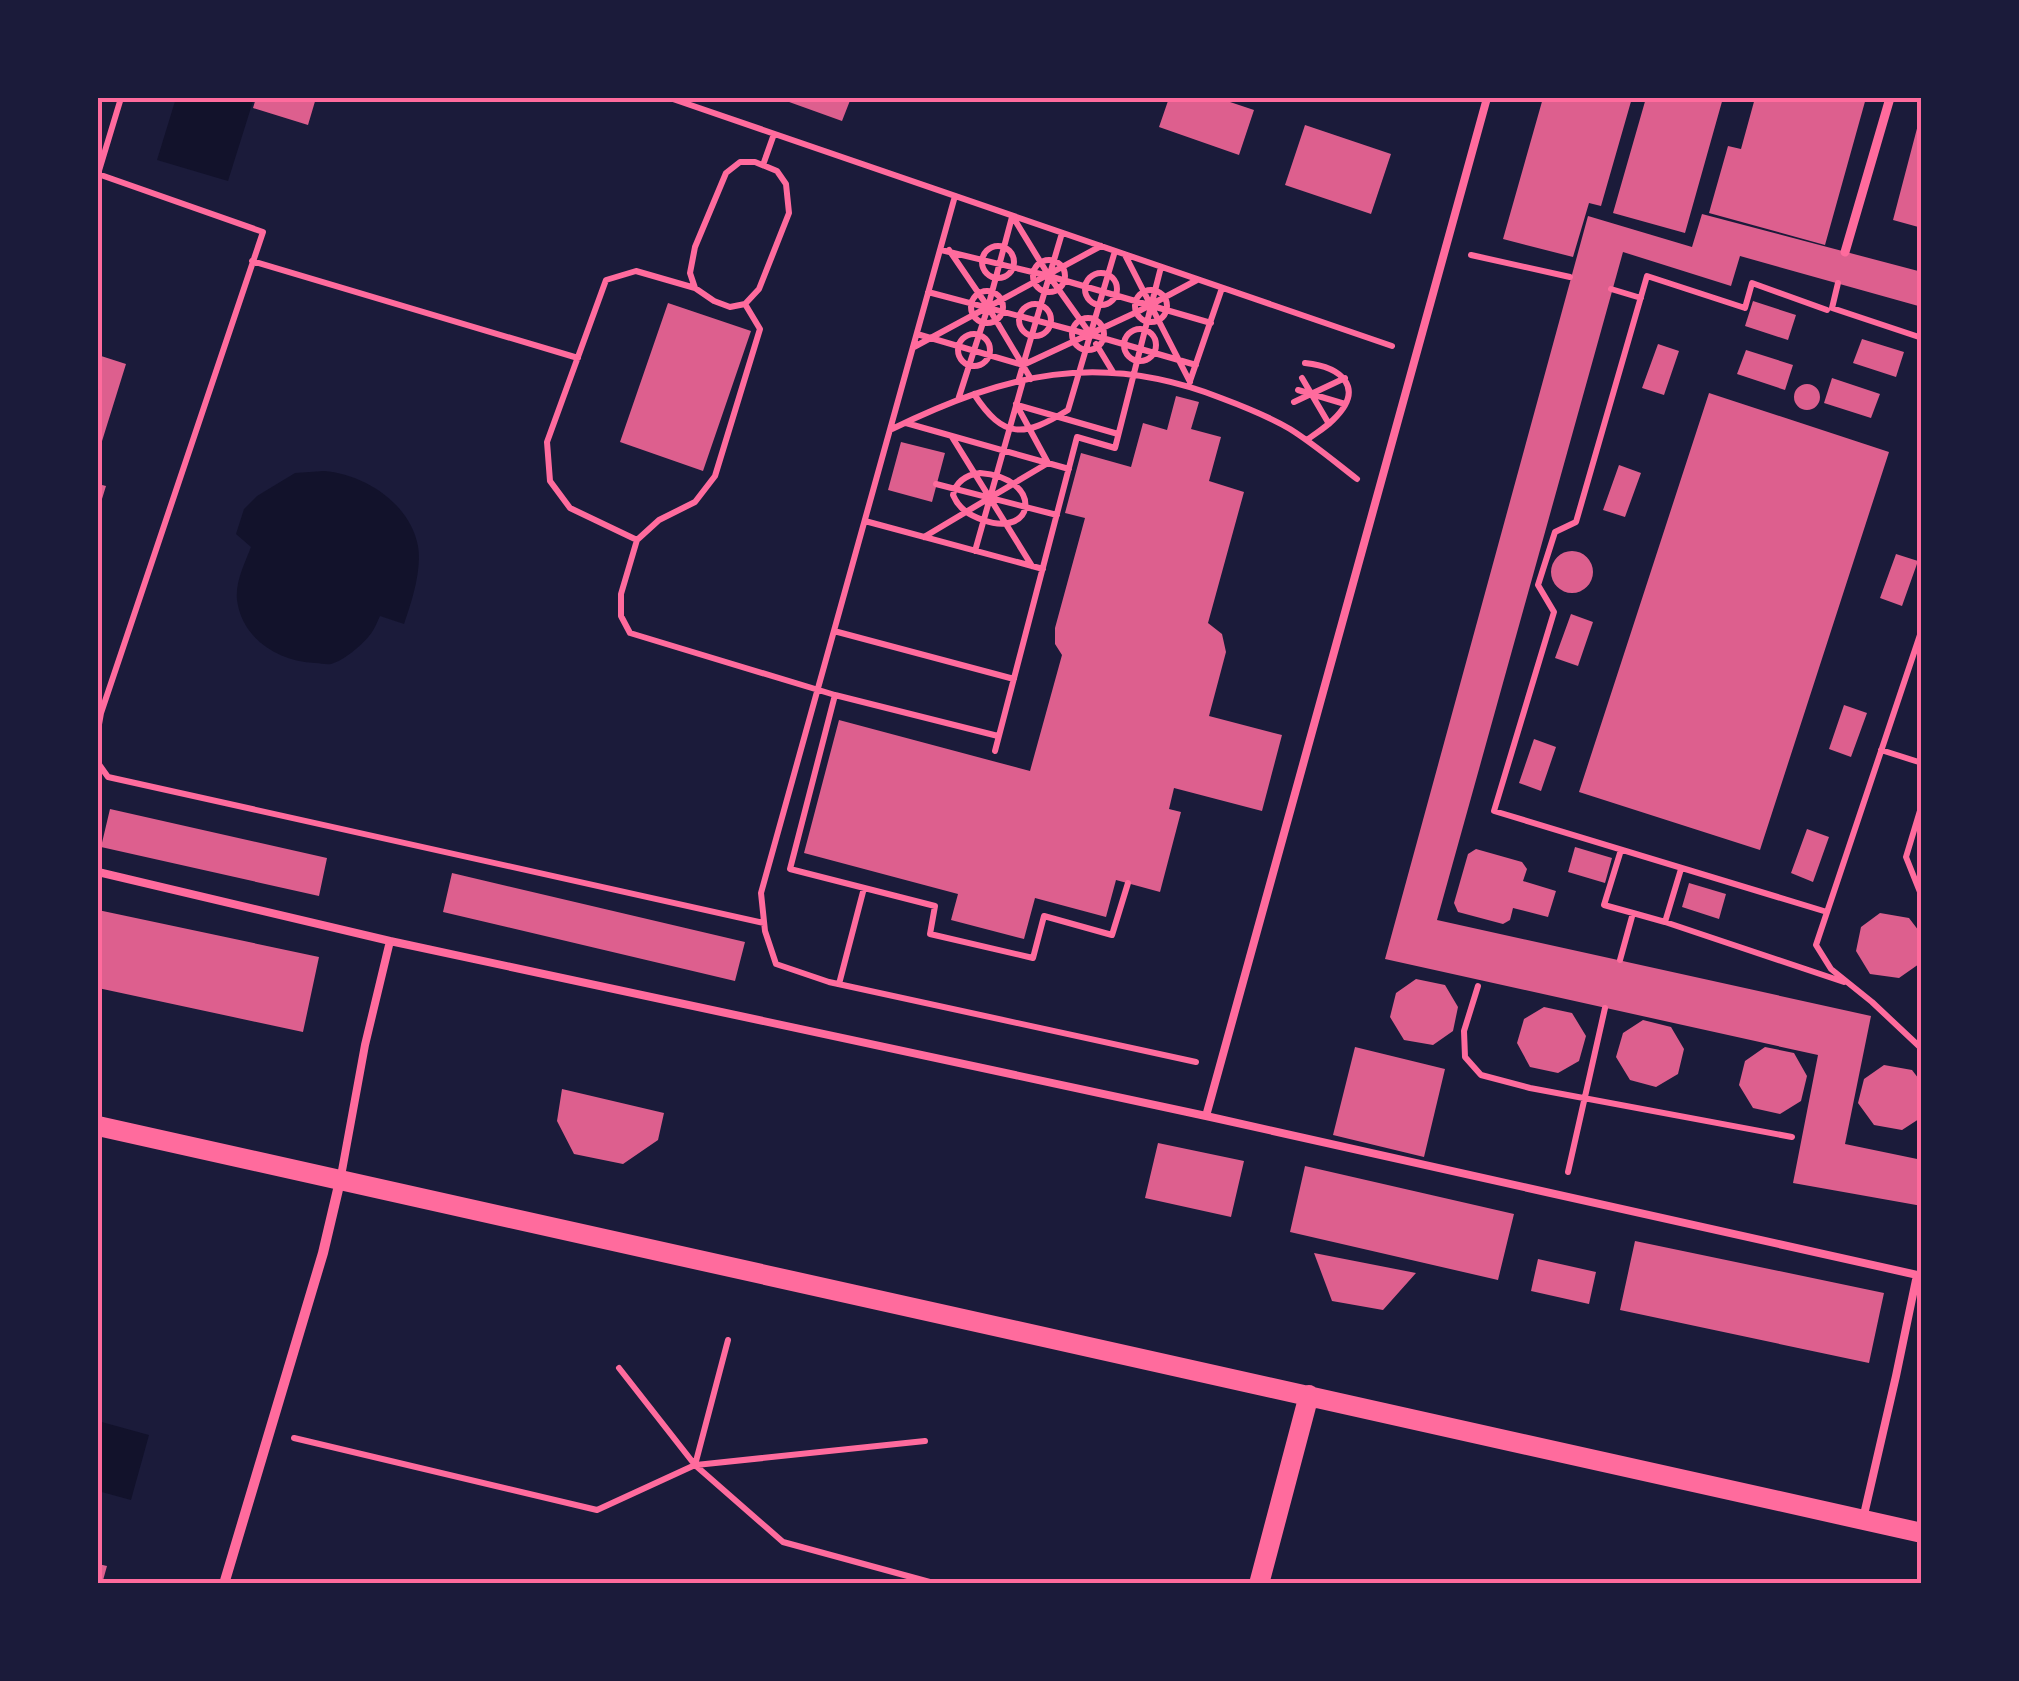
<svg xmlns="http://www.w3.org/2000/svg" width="2019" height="1681" font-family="'DM Sans',sans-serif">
<rect width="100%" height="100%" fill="#1b1b3a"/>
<!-- water -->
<path fill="#12122b" d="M176,98h78l-26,83 -71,-21z
M324,471c40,3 86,32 94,75 4,24 -6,55 -14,78l-24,-8c-3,6 -6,15 -11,20 -8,10 -26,25 -38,28 -5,1 -10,-1 -16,-1 -37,-2 -73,-24 -78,-63 -2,-18 8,-37 14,-53l-15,-13 8,-25 13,-13 38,-23z
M98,1421l51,14 -18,65 -33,-9z"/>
<!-- building -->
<path fill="#dd5f8e" d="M256,98h60l-8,27 -55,-17z
M778,98h73l-9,23z
M1169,98h49l36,12 -15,45 -80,-28z
M1543,98h89l-31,108 -12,-3 -16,54 -70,-18z
M1646,98h77l-38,135 -72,-20z
M1755,98h111l-41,147 -116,-32 19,-67 13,3z
M1920,117h2v111l-29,-8z
M1305,125l86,29 -20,60 -86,-29z
M1702,214l220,58v35l-182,-51 -9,30 -108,-34 -186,668 434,96 -26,128 77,16v46l-129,-23 25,-128 -433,-96 203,-743 104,31z
M1753,301l43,14 -8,25 -43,-14z
M668,303l83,28 -48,140 -83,-29z
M1862,339l42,13 -8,25 -43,-14z
M1658,344l21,7 -15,44 -22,-7z
M1746,350l47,15 -8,25 -48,-16z
M98,355l28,9 -28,90z
M1832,378l48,16 -9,24 -47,-15z
M1794 397a13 13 0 1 1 26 0a13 13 0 1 1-26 0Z
M1709,393l180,59 -129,398 -181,-58z
M1176,396l23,6 -8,27 30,8 -12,44 35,11 -36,131 14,11 4,18 -17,64 73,19 -20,76 -88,-23 -5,21 12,3 -21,80 -44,-12 -10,37 -71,-19 -11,41 -73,-19 7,-26 -154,-41 35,-133 191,51 32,-116 -7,-11v-16l30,-110 -20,-5 16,-60 50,14 12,-44 24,7z
M901,442l44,11 -13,49 -44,-12z
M1619,465l22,8 -16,44 -22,-7z
M98,484l8,2 -8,26z
M1551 572a21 21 0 1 1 42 0a21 21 0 1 1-42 0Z
M1896,554l22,7 -16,45 -22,-8z
M1571,614l22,8 -15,44 -23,-8z
M1844,705l23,8 -16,44 -22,-8z
M1534,739l22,8 -15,44 -22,-8z
M110,809l217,49 -8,38 -218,-49z
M1807,829l22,8 -16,45 -22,-9z
M1575,847l37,11 -7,25 -37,-11z
M1476,849l46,13 5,7 -4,12 33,10 -8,26 -35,-9 -3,12 -7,4 -45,-12 -4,-9 14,-49z
M452,873l293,69 -10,39 -292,-69z
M1689,883l37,11 -7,25 -37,-12z
M98,910l221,47 -16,75 -205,-44z
M1880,913l29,5 13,17 -3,29 -20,14 -29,-4 -14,-23 5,-24z
M1416,979l29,6 13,22 -5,24 -20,14 -29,-5 -14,-23 6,-24z
M1544,1007l28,6 14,23 -7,25 -21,12 -28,-6 -13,-24 7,-24z
M1643,1020l28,7 13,22 -6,25 -22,13 -26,-7 -14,-23 7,-24z
M1355,1047l90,22 -21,88 -91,-22z
M1765,1047l29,6 13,23 -6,25 -21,13 -27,-6 -14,-23 6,-24z
M1884,1065l28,5 10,13v34l-20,13 -28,-5 -16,-22 6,-24z
M562,1089l102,24 -6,27 -35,24 -49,-10 -17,-33z
M1158,1143l86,18 -13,56 -86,-19z
M1305,1166l209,48 -16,66 -208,-48z
M1635,1241l249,52 -15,70 -249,-53z
M1314,1253l102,20 -33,37 -51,-9z
M1538,1259l58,13 -7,32 -58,-13z
M98,1564l9,2 -5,18h-4z"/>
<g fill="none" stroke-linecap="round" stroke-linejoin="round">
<!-- path -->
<path stroke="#ff6b9d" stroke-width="6" d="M670,98l722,248
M740,162h15l22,9 9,13 3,29 -30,76 -14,15 -15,3 -16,-6 -19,-13 -5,-15 5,-26 31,-74z
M763,165l11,-31
M955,196l-194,697 4,38 11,33 53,18 367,80
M982 262a16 16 0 1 1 32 0a16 16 0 1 1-32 0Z
M941,250l108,26 162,47
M949,250l39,57 43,72
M1125,255l65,127
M1471,255l99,22
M1033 276a16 16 0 1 1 32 0a16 16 0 1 1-32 0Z
M252,261l326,97
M1085 289a16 16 0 1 1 32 0a16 16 0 1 1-32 0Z
M1838,283l-6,25 90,30
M1611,289l30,9
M1135 306a16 16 0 1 1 32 0a16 16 0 1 1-32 0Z
M971 307a16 16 0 1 1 32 0a16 16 0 1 1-32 0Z
M928,292l163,43 -42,-59 -36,-59
M745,304l15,25 -45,147 -20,26 -36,18 -22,20 -16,54v22l9,17 205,62 163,41
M1019 320a16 16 0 1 1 32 0a16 16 0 1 1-32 0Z
M1827,310l-75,-27 -7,25 -98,-32 -71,246 -21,10 -17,53 16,27 -60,199 333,101
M1072 334a16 16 0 1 1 32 0a16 16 0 1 1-32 0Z
M1124 345a16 16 0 1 1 32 0a16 16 0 1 1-32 0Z
M917,334l106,31 114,-53 60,-32
M958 350a16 16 0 1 1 32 0a16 16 0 1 1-32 0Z
M1092,335l104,30
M1096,344l17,28
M914,347l187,-101
M1305,363c37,4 61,25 28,57 -8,8 -17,13 -26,20
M1302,378l27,46
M1190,381l32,-93
M1018,382l44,-149
M1298,390l47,14
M974,394c30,46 50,43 94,16l47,-159
M958,400l30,-93 24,-90
M1294,402l51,-24
M1017,405l101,29
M906,423l163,46
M892,429c114,-55 206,-79 329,-31 24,9 47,18 69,31 24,15 45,33 67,50
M952,437l80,129
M980,473c64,5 56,66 3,47 -14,-5 -24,-11 -30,-25 3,-14 13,-20 27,-22z
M936,484l121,31
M865,521l178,48
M924,537l124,-74 -32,-59
M637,540l-67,-32 -20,-27 -3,-39 59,-162 30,-9 59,17
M975,551l48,-170
M1922,629l-106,316 15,24 41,33 50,47
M834,631l180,48
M835,695l-45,174 145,37 -5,28 103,24 11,-42 68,19 16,-52
M98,730l3,-17 162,-481 -165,-58 23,-76
M1881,750l41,13
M995,751l82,-314 38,11 46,-181
M98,763l10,14 656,146
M1922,804l-16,53 16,40
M1633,913l32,9 16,-53
M1665,922l179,60
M1620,960l13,-47 -29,-8 17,-55
M839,984l25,-96
M1478,986l-14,45 1,26 16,18 49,13 262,49
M1568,1172l37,-164
M619,1368l76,97 88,77 154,42
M294,1438l303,72 98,-45 33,-125
M696,1465l229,-24"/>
<!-- service -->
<path stroke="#ff6b9d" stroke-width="8" d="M98,872l292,69 816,175 716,160
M1206,1116l281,-1018
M341,1176l24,-131 25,-104
M1863,1519l33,-143 21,-101"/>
<!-- pedestrian -->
<path stroke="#ff6b9d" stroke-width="9" d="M1845,252l45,-154"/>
<!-- minor -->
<path stroke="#ff6b9d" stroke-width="10" d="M224,1584l99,-331 17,-72"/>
<!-- secondary -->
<path stroke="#ff6b9d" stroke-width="20" d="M98,1126l1824,407
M1259,1584l50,-189"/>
</g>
<!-- border -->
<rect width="2019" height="1681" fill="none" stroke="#1b1b3a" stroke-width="200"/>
<rect x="100" y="100" width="1819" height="1481" fill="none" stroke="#ff6b9d" stroke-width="4"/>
</svg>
